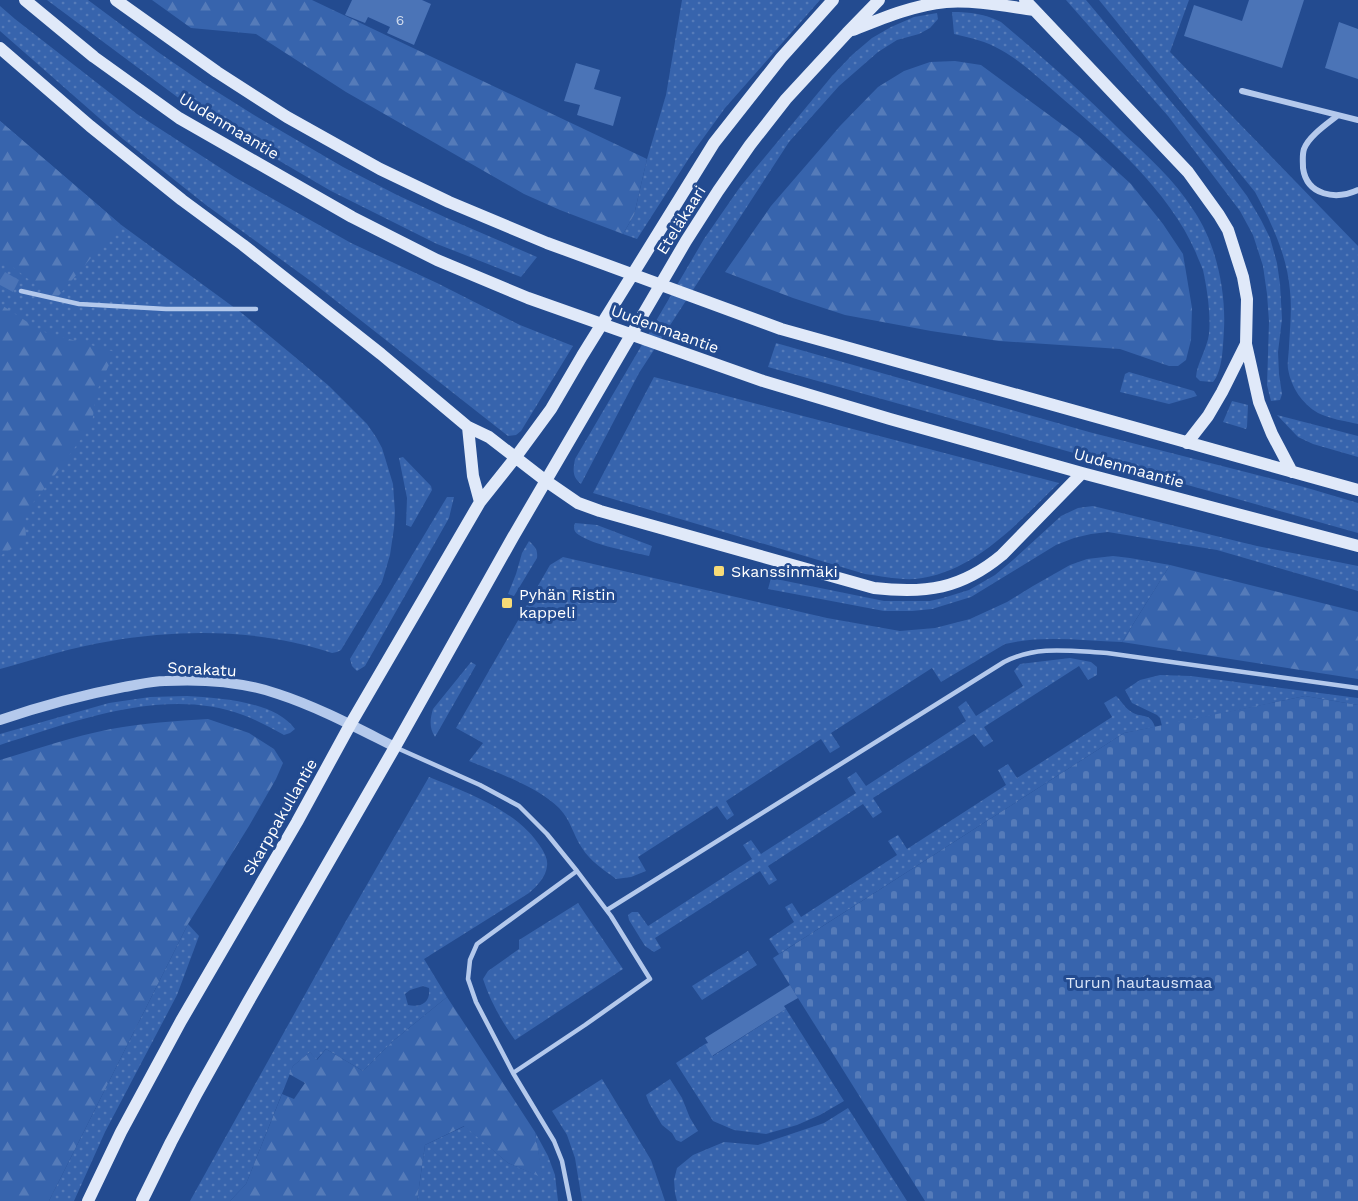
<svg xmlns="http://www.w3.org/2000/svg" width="1358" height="1201" font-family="'Work Sans',sans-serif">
<defs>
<pattern id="green-dots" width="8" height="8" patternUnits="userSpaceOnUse" patternTransform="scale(1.5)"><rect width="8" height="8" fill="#3764ad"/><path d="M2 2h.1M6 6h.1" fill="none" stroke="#557bb9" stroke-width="1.8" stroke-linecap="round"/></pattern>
<pattern id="forest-firs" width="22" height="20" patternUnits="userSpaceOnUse" patternTransform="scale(1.5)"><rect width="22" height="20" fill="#3764ad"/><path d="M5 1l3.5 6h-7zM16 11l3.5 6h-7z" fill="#557bb9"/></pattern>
<pattern id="cemetery-stones" width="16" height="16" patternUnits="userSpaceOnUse" patternTransform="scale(1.5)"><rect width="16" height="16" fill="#3764ad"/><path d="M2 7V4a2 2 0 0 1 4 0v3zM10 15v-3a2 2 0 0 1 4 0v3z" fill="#557bb9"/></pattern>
</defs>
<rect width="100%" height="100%" fill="#234b90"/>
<!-- green -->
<path fill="url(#green-dots)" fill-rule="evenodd" d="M47,0h41l70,52 45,31 56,35 84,49 54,28 52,24 88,38 -16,20 -84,-33 -106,-53 -77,-45 -66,-41z
M682,0h138l-95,108 -34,47 -54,84 -14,-5 11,-19 13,-56 19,-64z
M1066,0h20l137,164 24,32 14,24 9,18 7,25 3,21 2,35 -4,33 1,22 3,20 -2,6 -9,1 -4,-16 2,-63 -2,-28 -4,-28 -10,-31 -13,-24 -72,-95z
M1099,0h90l-19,52 188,194v178c-13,-3 -28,-5 -40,-11 -16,-9 -27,-26 -30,-44 -1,-7 1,-16 1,-23 1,-18 3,-37 1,-55 -3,-36 -18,-67 -35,-99z
M0,6l15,13 122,95 99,64 115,65 86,40 83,42 53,21 -52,85 -5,4 -8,1 -196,-154 -106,-77 -83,-66 -123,-108z
M952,12c18,0 33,2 49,10 41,35 81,70 119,108 26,25 55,50 74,81 22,32 32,80 30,118 -1,15 -1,42 -11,53l-13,-1 -4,-4c1,-14 11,-28 13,-43 2,-19 -2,-46 -6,-64 -2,-6 -5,-11 -7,-17 -26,-62 -90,-117 -141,-161 -17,-14 -34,-31 -54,-42 -15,-9 -30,-12 -47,-16z
M937,13l1,6 -8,9 -11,6 -22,6 -19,12 -39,34 -50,56 -150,231 -58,111c-9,-7 -8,-14 -6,-25l129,-220 36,-52 92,-111 20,-21 20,-17 19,-11 23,-10z
M0,121l120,103 123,90 52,43 34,29 38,38 9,13 6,11 11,36 2,28 -1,16 -4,27 -8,27 -41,68 -4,2 -5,1c-70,-24 -149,-24 -221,-12 -38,6 -75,18 -111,28z
M776,343l313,89 215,55 54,16v30l-590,-166z
M1129,372l65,19 3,5 -28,8 -49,-12 5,-18z
M654,377l405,106c-41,39 -84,90 -144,96 -17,1 -34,-3 -50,-5l-272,-81z
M1232,401l16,4 -1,22 -1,2 -23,-7z
M1277,415l81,21v21l-45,-13 -15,-7z
M403,457l28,29 1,4 -21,37 -5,-2 1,-27 -8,-40z
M447,497h7l-5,21 -84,148 -8,5 -5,-5 -2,-7z
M1093,506l164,40 101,20v25l-141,-41 -109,-18 -17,2 -17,4 -18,7 -85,52 -39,12 -20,2h-28l-116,-22 3,-11 113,23h46l13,-3 26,-8 26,-15 18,-15 48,-44 17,-8z
M575,523l22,2 55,21 -3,10c-17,-4 -56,-11 -70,-21 -5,-3 -6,-7 -4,-12z
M529,541c6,6 9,8 8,17l-23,38 -6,-2 8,-20 6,-21z
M1113,556l17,2 40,7 -48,77c-38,-1 -80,-7 -117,2l-64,38 -9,-14 -101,65 9,14 -10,6 -9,-14 -95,62 8,14 -7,5 -10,-14 -79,51 8,14 -15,6 -15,2c-12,-9 -26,-18 -34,-31 -9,-13 -11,-28 -23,-40 -21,-21 -63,-36 -90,-47l14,-18 -27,-15 94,-163 13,-8 264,61 73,13 35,-3 35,-9 37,-17 26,-16 37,-21 17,-6z
M1070,658l21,4 6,5v8l-9,5 -9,-14 -95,61 9,14 -9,6 -10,-13 -101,64 9,14 -9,6 -10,-14 -95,62 9,14 -8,5 -9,-14 -105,67 6,10 -7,4 -9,-6 -16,-26 -1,-5 4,-3h6l10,14 104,-67 -9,-14 8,-5 10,14 95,-61 -9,-15 9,-6 10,14 100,-65 -8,-14 8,-6 10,15 47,-30 -9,-15 6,-7z
M471,662l5,3 -41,72c-6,-9 -5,-18 -2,-28z
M1160,675l31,1 167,22v7l-53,-9 -143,30 -2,-8 -3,-3 -25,-12 -7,-13 15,-10z
M187,696c33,2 87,5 108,33l-5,4 -6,2c-13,-7 -27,-15 -41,-20 -78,-29 -168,6 -243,30v-11l109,-31 41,-6z
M1116,696c5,4 8,11 14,15 10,8 20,0 25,16l-31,6 -345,221 -10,-15 25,-17 -9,-15 7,-4 9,14 96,-62 -9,-14 10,-6 9,14 99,-64 -8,-15 10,-6 9,14 95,-61 -8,-14z
M429,777c39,16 90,34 113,72 3,5 6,11 5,17 -1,11 -10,20 -18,27l-105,66 23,38 -54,44 -30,30 -37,-22 -10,11 -6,-8 -17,14 -47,118 -16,17h-40l156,-280zM423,986l6,2c2,14 -8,20 -21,17l-3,-11 5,-4z
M578,903l45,66 -108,71c-13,-18 -25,-39 -32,-61l5,-8 31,-22v-9z
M188,924l11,12 -22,59 -72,137 -31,69h-25z
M748,951l9,14 -55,35 -10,-14z
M786,1009l58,92 -24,14 -23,10 -31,9 -32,-4 -21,-9 -37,-58 29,-19 8,12z
M602,1079l49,81 14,41h-83l-7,-43 -8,-23 -15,-24z
M670,1079l12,19 8,20 8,13 -17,11 -5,-2 -4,-7 -10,-8 -13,-22 -3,-8z
M848,1108l59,93h-230l-2,-8 -1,-13 3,-12 16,-13 31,-13 34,3 66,-22z
M465,1126l43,37 34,14 -7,-45 13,24 7,19 3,26h-141l8,-56z"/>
<!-- forest -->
<path fill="url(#forest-firs)" d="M152,0h160l335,159 -13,56 -11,19 -63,-24 -36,-16 -178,-102 -90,-58 -65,-6z
M955,61l26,4 98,72 52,47 32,40 20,30 9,54 -1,32 -5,20 -8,6h-9l-49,-17 -121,-8 -68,-10 -86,-16 -52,-17 -68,-26 46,-66 69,-80 38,-39 26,-16 26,-9z
M0,121l120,103 -65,76 -55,-43z
M0,304l41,27 74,21 -19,41 -4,31 -38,52 -29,37 1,26 -26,17z
M1170,565l188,47v67l-236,-37z
M208,719l41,14 25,16 9,14 -7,16 -27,47 -61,98 -139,277h-49v-441c37,-11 74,-24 111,-31 32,-6 65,-8 97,-10z
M447,997l88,135 8,46 -35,-15 -44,-37 -39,19 -8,56h-187l16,-17 36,-90 12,5 11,-16 -16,-9 4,-8 17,-14 7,8 9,-11 37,22 30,-30z"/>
<!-- cemetery -->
<path fill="url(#cemetery-stones)" d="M1305,696l53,9v496h-433l-152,-243 351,-225z"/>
<!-- building -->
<path fill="#4b74b7" d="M352,0h70l9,4 -17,41 -27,-12 3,-6 -22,-10 -3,6 -20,-8z
M1249,0h55l-22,68 -98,-32 10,-31 48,16z
M1339,22l19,7v50l-33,-11z
M576,63l24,7 -6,19 27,8 -8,29 -36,-11 3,-10 -16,-4z
M5,272l14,8 -6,12 -13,-7v-5z
M790,985l8,13 -14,8 2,3 -74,47 -7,-12 3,-1 -3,-5z"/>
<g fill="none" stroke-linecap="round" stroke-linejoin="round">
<!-- service -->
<path stroke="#b4c9ec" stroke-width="4.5" d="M21,291l58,13 87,5h90
M397,748l83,37 39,21 28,28 30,37 34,45 39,63 -65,46 -72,48
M607,910l397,-248c33,-17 66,-11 103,-9l251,35
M570,1201l-8,-40 -8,-20 -41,-68 -37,-71 -8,-23 2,-19 7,-16 100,-73"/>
<!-- minor -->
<path stroke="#b4c9ec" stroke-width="6" d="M1242,91l116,29
M1337,116c-10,8 -28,20 -33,33 -2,6 -1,13 -1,19 4,28 33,32 55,22"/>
<!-- tertiary -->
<path stroke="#b4c9ec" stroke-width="10" d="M0,720c41,-14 82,-25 124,-33 13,-2 27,-6 41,-6 37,-2 78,1 113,13 40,13 79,34 117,53"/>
<!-- secondary -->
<path stroke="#e0e9f9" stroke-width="12" d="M25,0l69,57 85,61 173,99 85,43 91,38 235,83 127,38 192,54 276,73
M116,0l101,72 70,45 93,52 69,33 98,41 234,86 577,161
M1025,0l163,172 31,43 9,15 15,47 4,22 -1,45 13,58 13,32 20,38
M853,30c30,-12 61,-25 93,-28 29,-2 59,4 88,8
M0,48l90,78 92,74 61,45 138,109 87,73 21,10 57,44 32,22 22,8 274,77c52,6 87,1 128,-33l80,-82
M468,427l5,49 7,26
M1187,443l21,-27 14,-24 24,-48
M88,1201l33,-69 60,-111 116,-199 53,-97 130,-223 35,-44 36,-49 31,-53 132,-213 67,-85 52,-58
M142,1201l29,-59 26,-49 51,-91 147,-255 118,-210 173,-296 32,-50 32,-46 36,-46 61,-66 32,-33"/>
</g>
<!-- markers -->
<g fill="#f7db77" stroke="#234b90" stroke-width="2">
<rect x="713" y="565" width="12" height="12" rx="3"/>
<rect x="501" y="597" width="12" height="12" rx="3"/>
</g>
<g text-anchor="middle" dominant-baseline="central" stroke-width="6" stroke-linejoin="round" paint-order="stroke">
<!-- number labels -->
<g font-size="14" fill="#d2dced">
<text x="400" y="20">6</text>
</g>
<!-- street labels -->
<g font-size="16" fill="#fff" stroke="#234b90">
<text transform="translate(229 126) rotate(31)">Uudenmaantie</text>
<text transform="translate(681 220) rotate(-58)">Eteläkaari</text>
<text transform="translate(665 329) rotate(20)">Uudenmaantie</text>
<text transform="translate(1129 468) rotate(15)">Uudenmaantie</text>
<text transform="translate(202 669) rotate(3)">Sorakatu</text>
<text transform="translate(280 817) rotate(-60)">Skarppakullantie</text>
</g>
<!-- poi labels -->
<g font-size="16" fill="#fff" stroke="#234b90" text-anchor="start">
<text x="731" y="571">Skanssinmäki</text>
<text x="519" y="594">Pyhän Ristin<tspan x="519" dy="18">kappeli</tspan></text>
</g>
<!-- park labels -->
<g font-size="16" fill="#d9e5f9" stroke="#234b90">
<text x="1139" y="982">Turun hautausmaa</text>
</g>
</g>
</svg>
